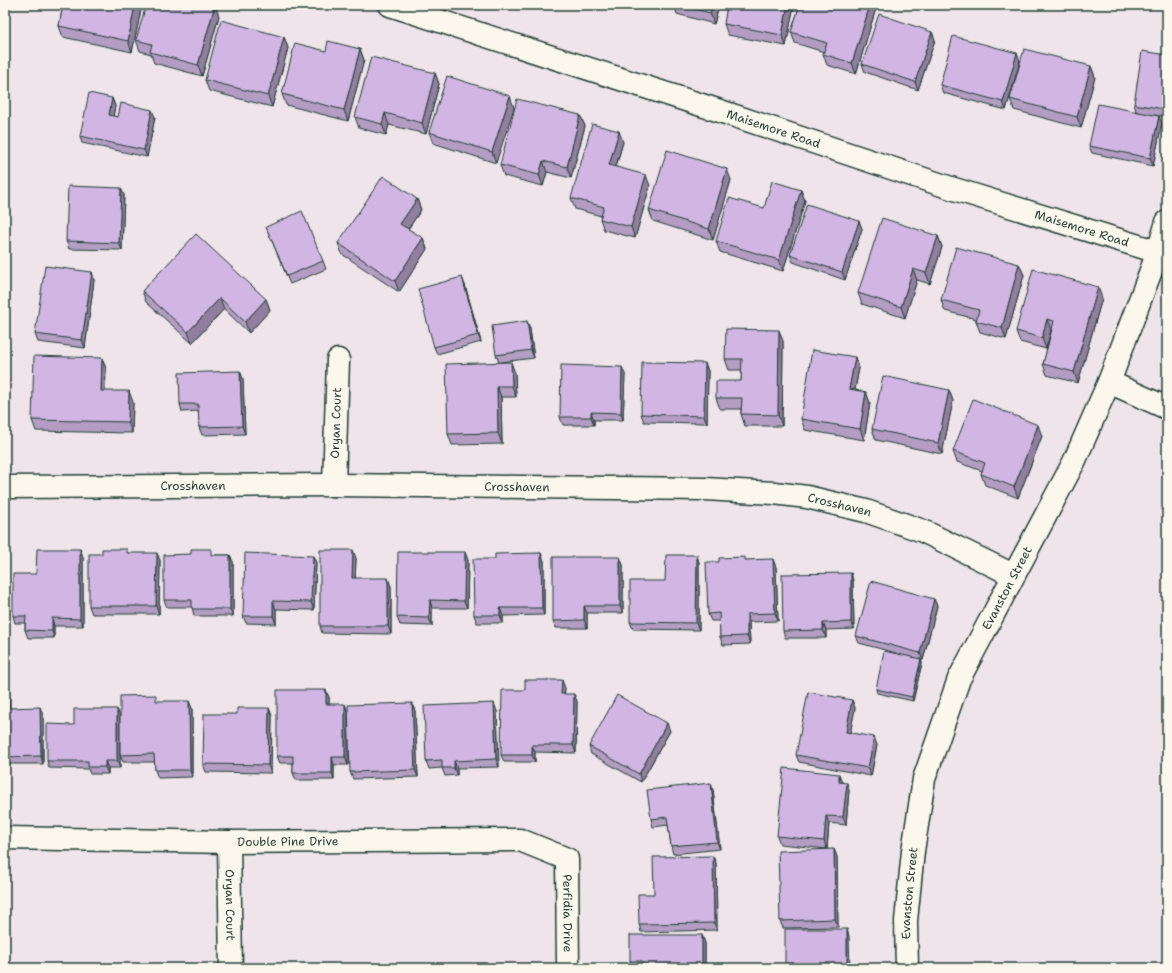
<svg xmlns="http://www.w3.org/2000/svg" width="1172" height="973" font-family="'Shantell Sans',sans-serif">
<rect width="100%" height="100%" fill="#eee4e9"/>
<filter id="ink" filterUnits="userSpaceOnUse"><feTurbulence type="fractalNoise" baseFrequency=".025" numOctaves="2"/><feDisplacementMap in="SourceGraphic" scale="8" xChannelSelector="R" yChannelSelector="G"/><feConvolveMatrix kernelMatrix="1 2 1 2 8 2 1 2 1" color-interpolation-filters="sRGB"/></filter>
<g filter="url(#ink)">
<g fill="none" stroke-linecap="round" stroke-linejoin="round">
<!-- minor casing -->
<g stroke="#1f3d34" stroke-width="25">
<g id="minor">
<path id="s1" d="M390,5l327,105 234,78 207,64"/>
<path d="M1109,382l58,26"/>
<path id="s2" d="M334,485l4,-125"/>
<path id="s3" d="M5,487l329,-2 371,4 69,4 33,4 59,14 57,20 90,44"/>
<path id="s4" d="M5,838l224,4 291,-2 47,19 1,109"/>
<path id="s5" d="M229,842l2,126"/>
<path id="s6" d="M907,968l-1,-47 7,-70 11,-72 35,-100 115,-217 35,-80 49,-130 9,-30"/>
</g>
</g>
<!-- minor -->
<use href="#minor" stroke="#fbf7ec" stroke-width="22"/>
</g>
<!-- wall -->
<path fill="#b49dc3" stroke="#1f3d34" d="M63,5h79l-10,47 -69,-15 -4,-11z
M674,5h45l-5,19 -37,-10z
M794,5l-8,41 -58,-11 -4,-11z
M800,5h77l-21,69 -29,-9 -4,-11 1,-2 -29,-9 -4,-11z
M219,16l-17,60 -48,-13 -3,-9 -11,-3 -4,-11z
M932,32l3,8 -17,50 -53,-18 -3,-8z
M284,37l4,11 -16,59 -63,-16 -4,-11z
M360,49l4,11 -16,61 -62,-16 -4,-11 44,-43z
M1167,55v62l-13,-2 5,1 3,7 -9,43 -61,-13 -3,-7 47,-35 -2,-7z
M1020,61l-14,49 -63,-17 -3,-8z
M1091,66l4,11 -14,51 -67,-18 -4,-11z
M435,73l4,11 -13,50 -37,-9 -3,10 -27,-7 -4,-11z
M510,96l-14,67 -63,-20 -4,-11z
M112,98l3,8 -2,10 5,1h37l-8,40 -65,-14 -2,-7z
M580,115l5,11 -14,52 -24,-6 -4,14 -39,-10 -4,-11z
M623,142l-7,25 34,19 -15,52 -31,-8 -4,-11 1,-3 -26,-7 -4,-11z
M731,180l-18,60 -60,-19 -4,-11z
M801,190l4,11 -22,70 -63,-19 -4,-11 48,-33z
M124,195l-2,55 -53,-1 -3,-8z
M417,199l4,11 -13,19 15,9 4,11 -28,43 -57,-38 -4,-11z
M859,221l3,8 -17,51 -52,-18 -3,-7z
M266,227l57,34 3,8 -36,15z
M938,236l4,11 -12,37 -13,-4 -12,38 -43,-14 -4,-11z
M1019,264l5,11 -18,64 -26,-7 -4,-11v-2l-31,-8 -4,-11z
M92,272l2,8 -9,68 -47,-6 -3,-8z
M465,285l16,57 -44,12 -3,-7z
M142,291l124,8 4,11 -21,23 -25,-24 -32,34 -46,-41z
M1102,298l-24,85 -31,-8 -4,-11 9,-34h-1l-5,19 -26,-7 -4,-11z
M527,321l3,8 4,29 -33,4 14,11 1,24h-15l1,47 -50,1 -4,-11 51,-72 -3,-7z
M783,341l-1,85h-37l-4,-12v-5h-21l-4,-11 25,-17 1,-11h-13l-4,-11z
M855,357l4,11 -4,22 11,2 4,11 -6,37 -59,-10 -4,-11z
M102,358l4,11 -1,22 28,11 -1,31 -96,-2 -4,-11z
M705,363l3,8 -1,52 -63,-1 -3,-8z
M240,371l3,8 2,55 -43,1 -3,-8v-16l-17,1 -2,-8z
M625,374l-2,46h-29v5h-31l-3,-8z
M949,390l4,11 -11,53 -66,-14 -4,-11z
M1042,436l-24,62 -33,-13 -4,-11 1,-3 -25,-9 -4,-11z
M80,549l3,8v69h-29v12h-26l-3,-8v-7h-10l-2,-7 23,-42z
M128,553l32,7 -1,54h-67l-3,-8z
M541,553l3,8v54l-41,1v7h-26l-3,-8 21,-56z
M213,555h17l3,7v54h-39l-2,-9h-25l-3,-7z
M313,556l3,7 -2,47 -38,-1v15l-30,-1 -3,-7z
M620,557l3,8v48h-36v15h-31l-3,-7z
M356,558l-1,20 36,8v48l-69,-1 -2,-7z
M468,560l-1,48h-35v18l-32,-1 -3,-8z
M746,560l30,7 2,54 -29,1 1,22 -27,1 -3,-8v-16h-9l-3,-7z
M699,562v68l-66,-1 -3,-7z
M851,573l2,8 1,48 -28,1v8h-41l-2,-7z
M934,599l3,7 -14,54h-2l1,3 -9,38 -36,-8 -1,-4 20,-36 -37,-10 -3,-7z
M5,678h1l3,7v23l34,7v49h-38z
M565,688l-1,6 13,7 -1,52 -41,-1v10h-31l-3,-7 24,-65z
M329,697v7l19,8v53h-14v15h-38l-3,-7v-10h-13l-3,-7z
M852,700l3,8 -5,25 27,12 -6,31 -72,-14 -3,-7z
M158,701l34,7v69l-34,1 -3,-8v-8h-32l-3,-7v-35v48h-12v6h-18l-2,-5 -39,-1 -2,-7 73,-45z
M412,703l3,8 3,66 -65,2 -3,-7z
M269,708l3,8 -1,57 -65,-1 -3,-8z
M497,711l2,56 -42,1v7l-12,1 -3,-8 -13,1 -3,-8z
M670,731l-29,51 -50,-28 -2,-8z
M842,782l7,8 -3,35 -17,-2 -2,26 -47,-5 -3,-8z
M713,790l7,59 -47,5 -2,-8 -3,-21 -15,2 -2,-8z
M834,849l3,8 1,70 -55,1 -3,-7z
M716,863l1,67 -76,2 -2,-8z
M702,935l3,8v25h-73l-2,-7z"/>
<!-- shaded-wall -->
<path fill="#927f9f" stroke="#1f3d34" d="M135,5h7l-10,47 -4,-11z
M215,5l4,11 -17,60 -4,-11z
M712,5h7l-5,19 -4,-11z
M788,5h6l-8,41 -4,-11z
M870,5h7l-21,69 -4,-11z
M932,32l3,8 -17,50 -3,-8z
M284,37l4,11 -16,59 -4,-11z
M360,49l4,11 -16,61 -4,-11z
M1017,53l3,8 -14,49 -3,-8z
M1091,66l4,11 -14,51 -4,-11z
M435,73l4,11 -13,50 -4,-11z
M1167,91v26l-3,-8z
M510,96l4,12 -18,55 -4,-11z
M112,98l3,8 -3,17 -3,-8z
M152,110l3,7 -8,40 -3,-7z
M385,113l4,12 -3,10 -4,-11z
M580,115l5,11 -14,52 -4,-11z
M1159,116l3,7 -9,43 -3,-8z
M619,131l4,11 -10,34 -4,-11z
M543,161l4,11 -4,14 -4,-11z
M727,169l4,11 -18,60 -4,-11z
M646,175l4,11 -15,52 -4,-11z
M121,188l3,7 -2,55 -3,-7z
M801,190l4,11 -22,70 -4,-11z
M417,199l4,11 -17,25 -4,-11z
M859,221l3,8 -17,51 -3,-8z
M938,236l4,11 -12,37 -4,-11z
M423,238l4,11 -28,43 -4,-11z
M1019,264l5,11 -18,64 -4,-11z
M913,269l4,11 -12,38 -4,-11z
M92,272l2,8 -9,68 -3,-8z
M462,277l3,8 16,57 -3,-7z
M1098,287l4,11 -24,85 -4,-11z
M220,298l4,11 -32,34 -4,-11z
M266,299l4,11 -21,23 -4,-11z
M1047,319l4,11 -5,19 -4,-11z
M527,321l3,8 4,29 -3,-8z
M779,330l4,11 -1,85 -4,-11z
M855,357l4,11 -6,32 -4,-11z
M102,358l4,11 -1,33 -4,-11z
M511,362l4,11 1,24 -4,-11z
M705,363l3,8 -1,52 -3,-7z
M622,367l3,7 -2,46 -2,-7z
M240,371l3,8 2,55 -3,-8z
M497,386l4,11 1,47 -4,-11z
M949,390l4,11 -11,53 -4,-11z
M129,391l4,11 -1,31 -4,-11z
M866,392l4,11 -6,37 -4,-11z
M591,412l3,8v5l-3,-8z
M1038,425l4,11 -24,62 -4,-11z
M5,548l2,4 -1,74 -1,-3z
M80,549l3,8v69l-3,-7z
M353,550l3,8 -1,28 -3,-8z
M465,552l3,8 -1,48 -3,-7z
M157,553l3,7 -1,54 -3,-8z
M541,553l3,8v54l-2,-7z
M230,555l3,7v54l-3,-7z
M697,555l2,7v68l-3,-7z
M313,556l3,7 -2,47 -3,-8z
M620,557l3,8v48l-3,-7z
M773,559l3,8 2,54 -3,-8z
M851,573l2,8 1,48 -3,-7z
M388,578l3,8v48l-3,-8z
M934,599l3,7 -14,54 -3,-7z
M430,600l2,8v18l-3,-8z
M273,601l3,8v15l-3,-8z
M584,606l3,7v15l-3,-8z
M500,608l3,8v7l-3,-8z
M747,614l2,8 1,22 -3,-8z
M52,618l2,8v12l-2,-7z
M823,623l3,7v8l-3,-8z
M921,659l1,4 -9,38 -1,-4z
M6,678l3,7v30l-2,-7z
M562,680l3,8 -1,13 -3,-7z
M326,690l3,7v15l-3,-8z
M574,694l3,7 -1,52 -3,-8z
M852,700l3,8 -6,32 -3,-8z
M189,701l3,7v69l-2,-7z
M412,703l3,8 3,66 -3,-7z
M494,703l3,8 2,56 -3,-8z
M345,704l3,8v53l-3,-8z
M40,707l3,8v49l-2,-8z
M269,708l3,8 -1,57 -3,-8z
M117,709l3,7v52l-3,-7z
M667,723l3,8 -29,51 -2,-8z
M874,737l3,8 -6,31 -3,-8z
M532,745l3,7v10l-3,-7z
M332,757l2,8v15l-2,-7z
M105,761l3,7v6l-3,-7z
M454,761l3,7v7l-3,-7z
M839,774l3,8 -1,7 -2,-7z
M711,783l2,7 7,59 -3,-7z
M847,783l2,7 -3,35 -3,-8z
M826,816l3,7 -2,26 -3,-8z
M834,849l3,8 1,70 -3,-8z
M713,856l3,7 1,67 -3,-7z
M847,929l2,7 1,32h-3z
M702,935l3,8v25h-3z"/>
<!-- building -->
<path fill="#d1b6e3" stroke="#1f3d34" d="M63,5h72l-7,36 -69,-15z
M146,5h69l-17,60 -48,-13 2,-8 -16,-4z
M679,5h33l-2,8z
M727,5h61l-6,30 -58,-11z
M800,5h70l-18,58 -29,-9 4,-11 -36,-11z
M879,14l53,18 -17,50 -53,-18z
M221,20l63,17 -16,59 -63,-16z
M953,36l64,17 -14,49 -63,-17z
M328,41l32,8 -16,61 -62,-16 13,-51 31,8z
M1024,49l67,17 -14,51 -67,-18z
M1142,51l25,4v36l-3,18 -30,-5z
M371,57l64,16 -13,50 -37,-10 -3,11 -27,-7z
M447,76l63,20 -18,56 -63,-20z
M89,93l23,5 -3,17 9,2 3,-14 31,7 -8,40 -64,-14z
M517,99l63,16 -13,52 -24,-6 -4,14 -39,-10z
M1098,104l61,12 -9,42 -61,-12z
M592,124l27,7 -10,34 37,10 -15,52 -31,-8 4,-12 -33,-9z
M667,150l60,19 -18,60 -60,-19z
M383,176l34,23 -17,25 23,14 -28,43 -57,-38z
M772,181l29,9 -22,70 -63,-19 13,-43 35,10z
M68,186l53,2 -2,55 -53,-2z
M807,204l52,17 -17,51 -52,-17z
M302,211l21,50 -36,15 -21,-49z
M882,218l56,18 -12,37 -13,-4 -12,38 -43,-14z
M196,234l70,65 -21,23 -25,-24 -32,34 -46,-41z
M956,247l63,17 -17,64 -26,-7 3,-11 -38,-10z
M45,266l47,6 -10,68 -47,-6z
M1033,269l65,18 -24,85 -31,-8 11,-43 -7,-2 -5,19 -26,-7z
M462,277l16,58 -44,12 -16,-58z
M527,321l4,29 -35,5 -4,-29z
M726,329l53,1 -1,85 -37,-1 1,-16h-26v-17h25l1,-22h-17z
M812,350l43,7 -6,32 17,3 -6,37 -59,-10z
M34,356l68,2 -1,33h28l-1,31 -96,-2z
M511,362l1,24h-15l1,47 -50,1 -2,-70z
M642,362l63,1 -1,53 -63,-2z
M561,365l61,2 -1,46 -30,-1v5h-31z
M240,371l2,55 -43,1 -1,-23h-18l-1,-31z
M883,376l66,14 -11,53 -66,-14z
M973,399l65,26 -24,62 -33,-13 4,-11 -32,-12z
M37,549h43v70l-28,-1v13l-27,-1 1,-14h-13v-42h23z
M102,549h25v4h30l-1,53h-67v-52h13z
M191,549h20v6h19v54h-38v-9h-28v-45l27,-1z
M320,550h33l-1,28h36v48h-68z
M398,552h67l-1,49 -34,-1 -1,18 -32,-1z
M245,553l68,3 -2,46 -38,-1v15h-30z
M541,553l1,55h-42v7h-26l-1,-56h22v-5z
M666,555h31l-1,68 -66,-1v-41h35z
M553,557h67v49h-36v14l-31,1z
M745,557v3l28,-1 2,54 -28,1v22l-27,1 -1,-24 -11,1 -2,-52h13v-4z
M851,573v49l-28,1v7l-40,1 -1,-57z
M871,581l63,18 -14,54 -64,-17z
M884,651l37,8 -9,38 -36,-8z
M5,678h1l1,30 33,-1 1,49 -36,1z
M525,680h37l-1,14h13l-1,51h-41v10h-31l1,-65h23z
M277,690h49v14h19v53h-13v16h-39v-17h-16z
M808,692l44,8 -6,32 28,5 -6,31 -72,-13z
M156,695v6h33l1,69h-35l-1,-16 -34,1v-59z
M617,695l50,28 -28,51 -50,-28z
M412,703l3,67 -65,2 -2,-67z
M494,703l2,56 -42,2v7h-12v-8l-16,1 -2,-55z
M237,708h32l-1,57 -65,-1 1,-50h33z
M74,709h43v52h-12v6h-17v-6h-41v-37l27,1z
M784,768l55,6v8l8,1 -4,34 -17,-1 -2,25 -47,-5z
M711,783l6,59 -46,4 -4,-29 -16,2 -4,-29z
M834,849l1,70 -55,2 -2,-70z
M713,856l1,67 -75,1 -1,-30h16l-1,-37z
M785,929h62v39h-62z
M630,935h72v33h-60v-7h-12z"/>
</g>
<g text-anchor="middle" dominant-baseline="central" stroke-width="4" stroke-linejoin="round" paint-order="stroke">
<!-- street labels -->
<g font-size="12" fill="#1f3d34" stroke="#fbf7ec">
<text stroke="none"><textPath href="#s1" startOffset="403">Maisemore Road</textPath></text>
<text stroke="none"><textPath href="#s1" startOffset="727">Maisemore Road</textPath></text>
<text stroke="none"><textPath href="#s2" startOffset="62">Oryan Court</textPath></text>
<text stroke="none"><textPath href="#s3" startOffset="188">Crosshaven</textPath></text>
<text stroke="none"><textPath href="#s3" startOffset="512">Crosshaven</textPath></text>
<text stroke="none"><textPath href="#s3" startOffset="836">Crosshaven</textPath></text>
<text stroke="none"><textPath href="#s6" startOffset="399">Evanston Street</textPath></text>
<text stroke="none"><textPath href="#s4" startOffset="283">Double Pine Drive</textPath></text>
<text stroke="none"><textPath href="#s6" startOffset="75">Evanston Street</textPath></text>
<text stroke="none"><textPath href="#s5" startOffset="63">Oryan Court</textPath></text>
<text stroke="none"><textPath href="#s4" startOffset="620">Perfidia Drive</textPath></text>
</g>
</g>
<!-- margin -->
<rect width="1172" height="973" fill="none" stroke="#fbf7ec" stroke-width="20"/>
<rect x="10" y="10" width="1152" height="953" fill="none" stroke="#1f3d34" stroke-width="1.5" filter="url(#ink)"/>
</svg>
